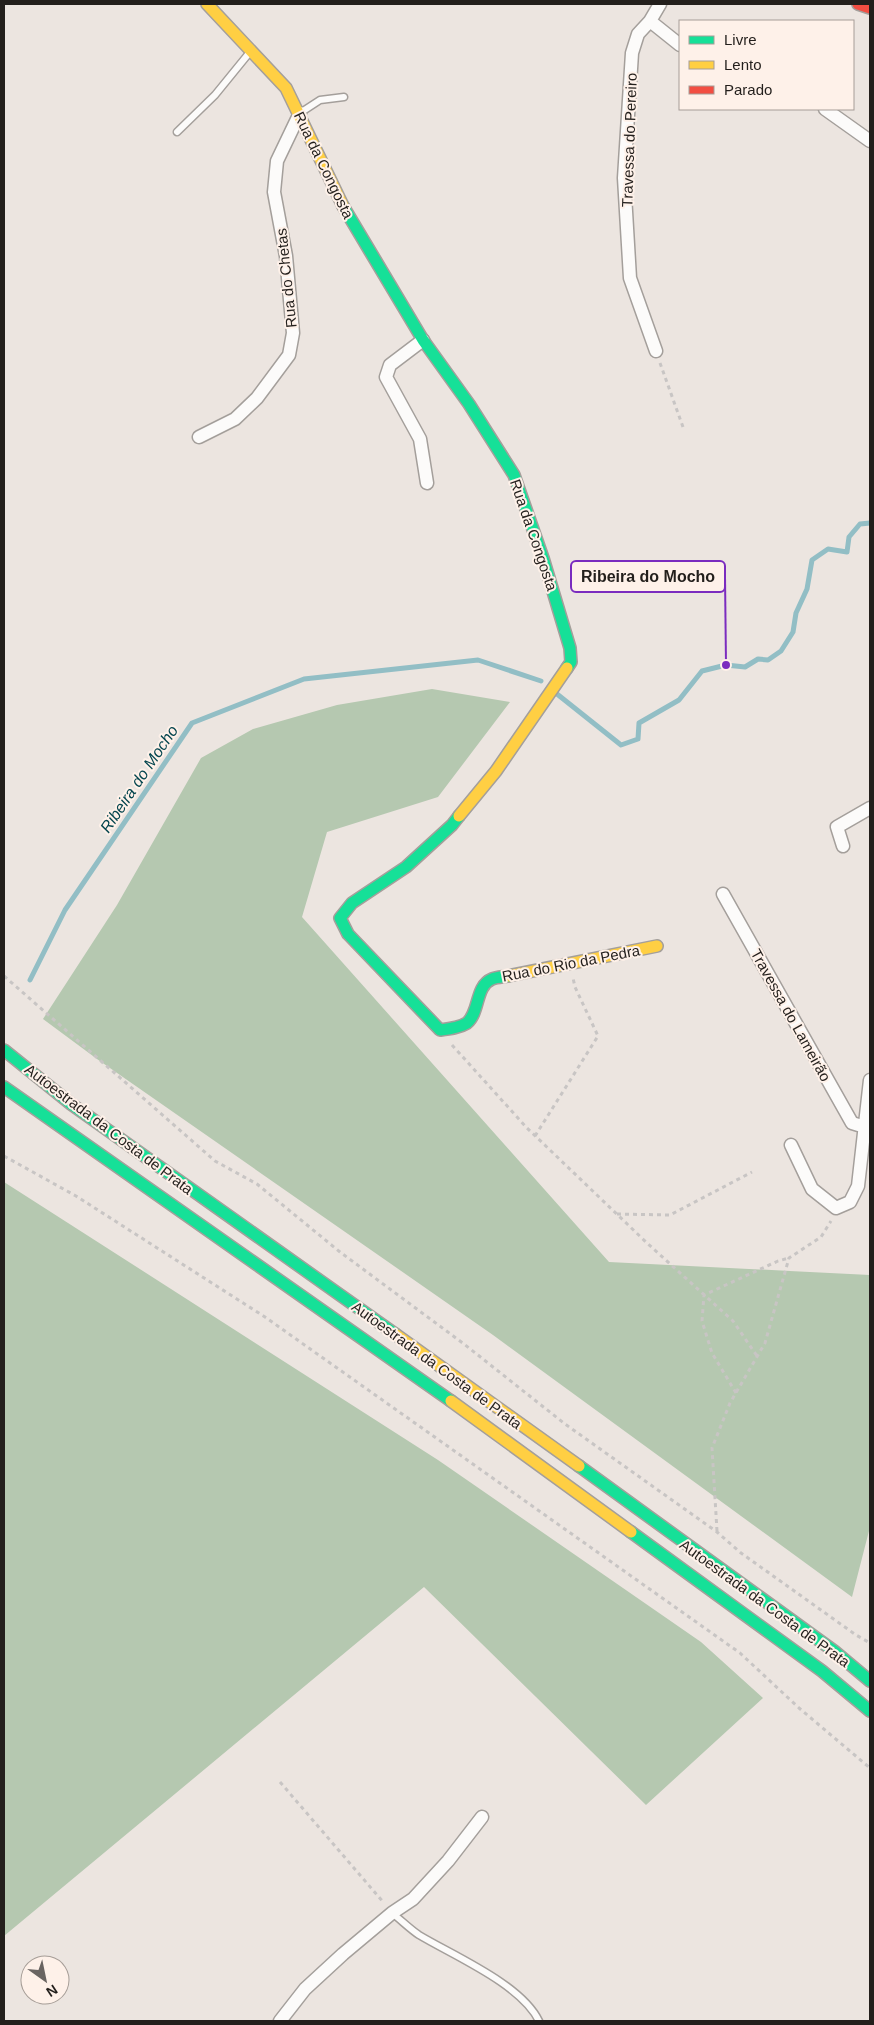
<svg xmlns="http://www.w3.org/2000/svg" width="874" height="2025" font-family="Helvetica,sans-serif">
<rect width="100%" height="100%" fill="#ece5e0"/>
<!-- forest -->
<path fill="#b5c8b0" d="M432,689l78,13 -72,95 -111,35 -25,85 307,345 261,13v252l-18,70 -359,-262 -396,-276 -54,-40 74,-114 84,-147 52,-29 84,-24z
M4,1182l434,278 263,182 62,56 -117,107 -222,-218 -420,349z"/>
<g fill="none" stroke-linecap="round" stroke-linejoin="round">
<!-- stream -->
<path stroke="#92bec5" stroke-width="5" d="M557,694l64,51 17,-6 1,-16 40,-23 23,-29 24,-6 19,2 13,-8 10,1 13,-9 12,-19 3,-19 11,-24 5,-29 16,-11 19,3 2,-15 11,-13 10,-1
M30,980l35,-70 127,-187 112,-44 174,-19 63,21"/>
<!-- lane casing -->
<g stroke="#a49f9b" stroke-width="9">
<path id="lane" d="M300,113l20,-13 24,-3
M177,132l38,-37 35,-43
M392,1913c9,7 18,16 27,22 35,21 102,49 120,86"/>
</g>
<!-- street casing -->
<g stroke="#a49f9b" stroke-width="15">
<path id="street" d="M650,21l30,24
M825,109l45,32
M423,340l-33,25 -4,12 34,62 7,44
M656,351l-26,-73 -6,-100 8,-125 6,-19 12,-13 10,-17
M199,437l36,-18 22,-21 32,-43 4,-22 -7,-77 -12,-64 3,-31 23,-48
M843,846l-6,-19 33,-19
M723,894l129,229 13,4
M791,1145l21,44 24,19 14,-6 8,-16 12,-106
M280,2021l25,-32 38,-35 49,-41 21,-14 35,-38 34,-44"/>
</g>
<!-- fast casing -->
<g stroke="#a49f9b" stroke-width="14">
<path id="fast" d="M343,206l80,134 46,64 45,71 29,83 27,90 1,14 -4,6
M459,816l-7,9 -46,42 -54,36 -12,15 8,16 92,96c9,-1 19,-2 27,-7 13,-11 8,-37 25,-44 5,-2 11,-2 16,-3
M4,1050l67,54 324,230
M4,1087l447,314
M579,1466l255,185 36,30
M631,1532l191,139 48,40"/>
</g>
<!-- slow casing -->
<g stroke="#a49f9b" stroke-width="14">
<path id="slow" d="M207,4l79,84 57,118
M459,816l37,-45 71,-103
M508,976l149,-30
M395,1334l184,132
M451,1401l180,131"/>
</g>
<!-- jam casing -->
<g stroke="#a49f9b" stroke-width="14">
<path id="jam" d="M858,4l12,4"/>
</g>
<!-- path -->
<path stroke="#c8c5c4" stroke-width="3" stroke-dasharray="4 4" stroke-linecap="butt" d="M660,363l23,64
M4,976l211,185 42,23 83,68 124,92 101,80 152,108 24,21 115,82 14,8
M452,1045l75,83 120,115 86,78 24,35
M535,1136l63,-100 -23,-49 -2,-9
M4,1156l72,40 189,121 475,336 59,55 71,60
M617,1214l53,1 82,-43
M736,1393l-24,-40 -10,-32 2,-26 74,-34 11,-3
M717,1531l-5,-83 18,-45 35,-60 24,-85 32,-21 10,-16
M280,1782l104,121"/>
<!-- lane -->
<use href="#lane" stroke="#fcfbfa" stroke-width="6"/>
<!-- street -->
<use href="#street" stroke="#fcfbfa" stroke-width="12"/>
<!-- fast -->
<use href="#fast" stroke="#16e098" stroke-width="11"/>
<!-- slow -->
<use href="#slow" stroke="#ffcf43" stroke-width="11"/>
<!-- jam -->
<use href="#jam" stroke="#f24e42" stroke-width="11"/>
</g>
<g text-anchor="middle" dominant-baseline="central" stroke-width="4" stroke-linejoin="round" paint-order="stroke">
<!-- street labels -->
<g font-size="15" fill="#231f1c" stroke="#fef1e9">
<text transform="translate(629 140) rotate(-88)">Travessa do Pereiro</text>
<text transform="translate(324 165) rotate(64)">Rua da Congosta</text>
<text transform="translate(286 278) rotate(-96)">Rua do Chetas</text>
<text transform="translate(534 535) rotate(71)">Rua da Congosta</text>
<text transform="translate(571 963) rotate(-11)">Rua do Rio da Pedra</text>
<text transform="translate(791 1015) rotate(61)">Travessa do Lameirão</text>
<text transform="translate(109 1129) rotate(37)">Autoestrada da Costa de Prata</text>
<text transform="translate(437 1365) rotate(36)">Autoestrada da Costa de Prata</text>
<text transform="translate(765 1603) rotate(36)">Autoestrada da Costa de Prata</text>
</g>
<!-- water labels -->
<g font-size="16" font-style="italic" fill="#04454e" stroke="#fef1e9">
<text transform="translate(139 779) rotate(-56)">Ribeira do Mocho</text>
</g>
</g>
<!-- callouts -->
<path fill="none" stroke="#7b2cbf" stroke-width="2" d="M726 665L725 576"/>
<circle fill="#7b2cbf" stroke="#fef1e9" stroke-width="2" cx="726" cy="665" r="5"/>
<rect fill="#fef1e9" stroke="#7b2cbf" stroke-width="2" x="571" y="561" width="154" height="31" rx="5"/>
<g font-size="16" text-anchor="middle" font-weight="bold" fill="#231f1c">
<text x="648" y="582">Ribeira do Mocho</text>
</g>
<!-- border -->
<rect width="874" height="2025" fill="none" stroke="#231f1c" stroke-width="10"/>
<!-- legend -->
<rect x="679" y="20" width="175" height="90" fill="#fef1e9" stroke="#a69d97"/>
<rect x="689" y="36" width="25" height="8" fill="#16e098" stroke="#a69d97"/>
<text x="724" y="45" font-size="15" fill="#231f1c">Livre</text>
<rect x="689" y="61" width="25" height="8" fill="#ffcf43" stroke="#a69d97"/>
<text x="724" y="70" font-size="15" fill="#231f1c">Lento</text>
<rect x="689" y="86" width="25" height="8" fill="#f24e42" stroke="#a69d97"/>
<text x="724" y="95" font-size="15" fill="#231f1c">Parado</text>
<!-- north arrow -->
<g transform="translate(45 1980) rotate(147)"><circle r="24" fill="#fef1e9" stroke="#a69d97"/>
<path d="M0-4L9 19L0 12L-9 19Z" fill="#696461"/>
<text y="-8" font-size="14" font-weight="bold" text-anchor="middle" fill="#231f1c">N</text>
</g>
</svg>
